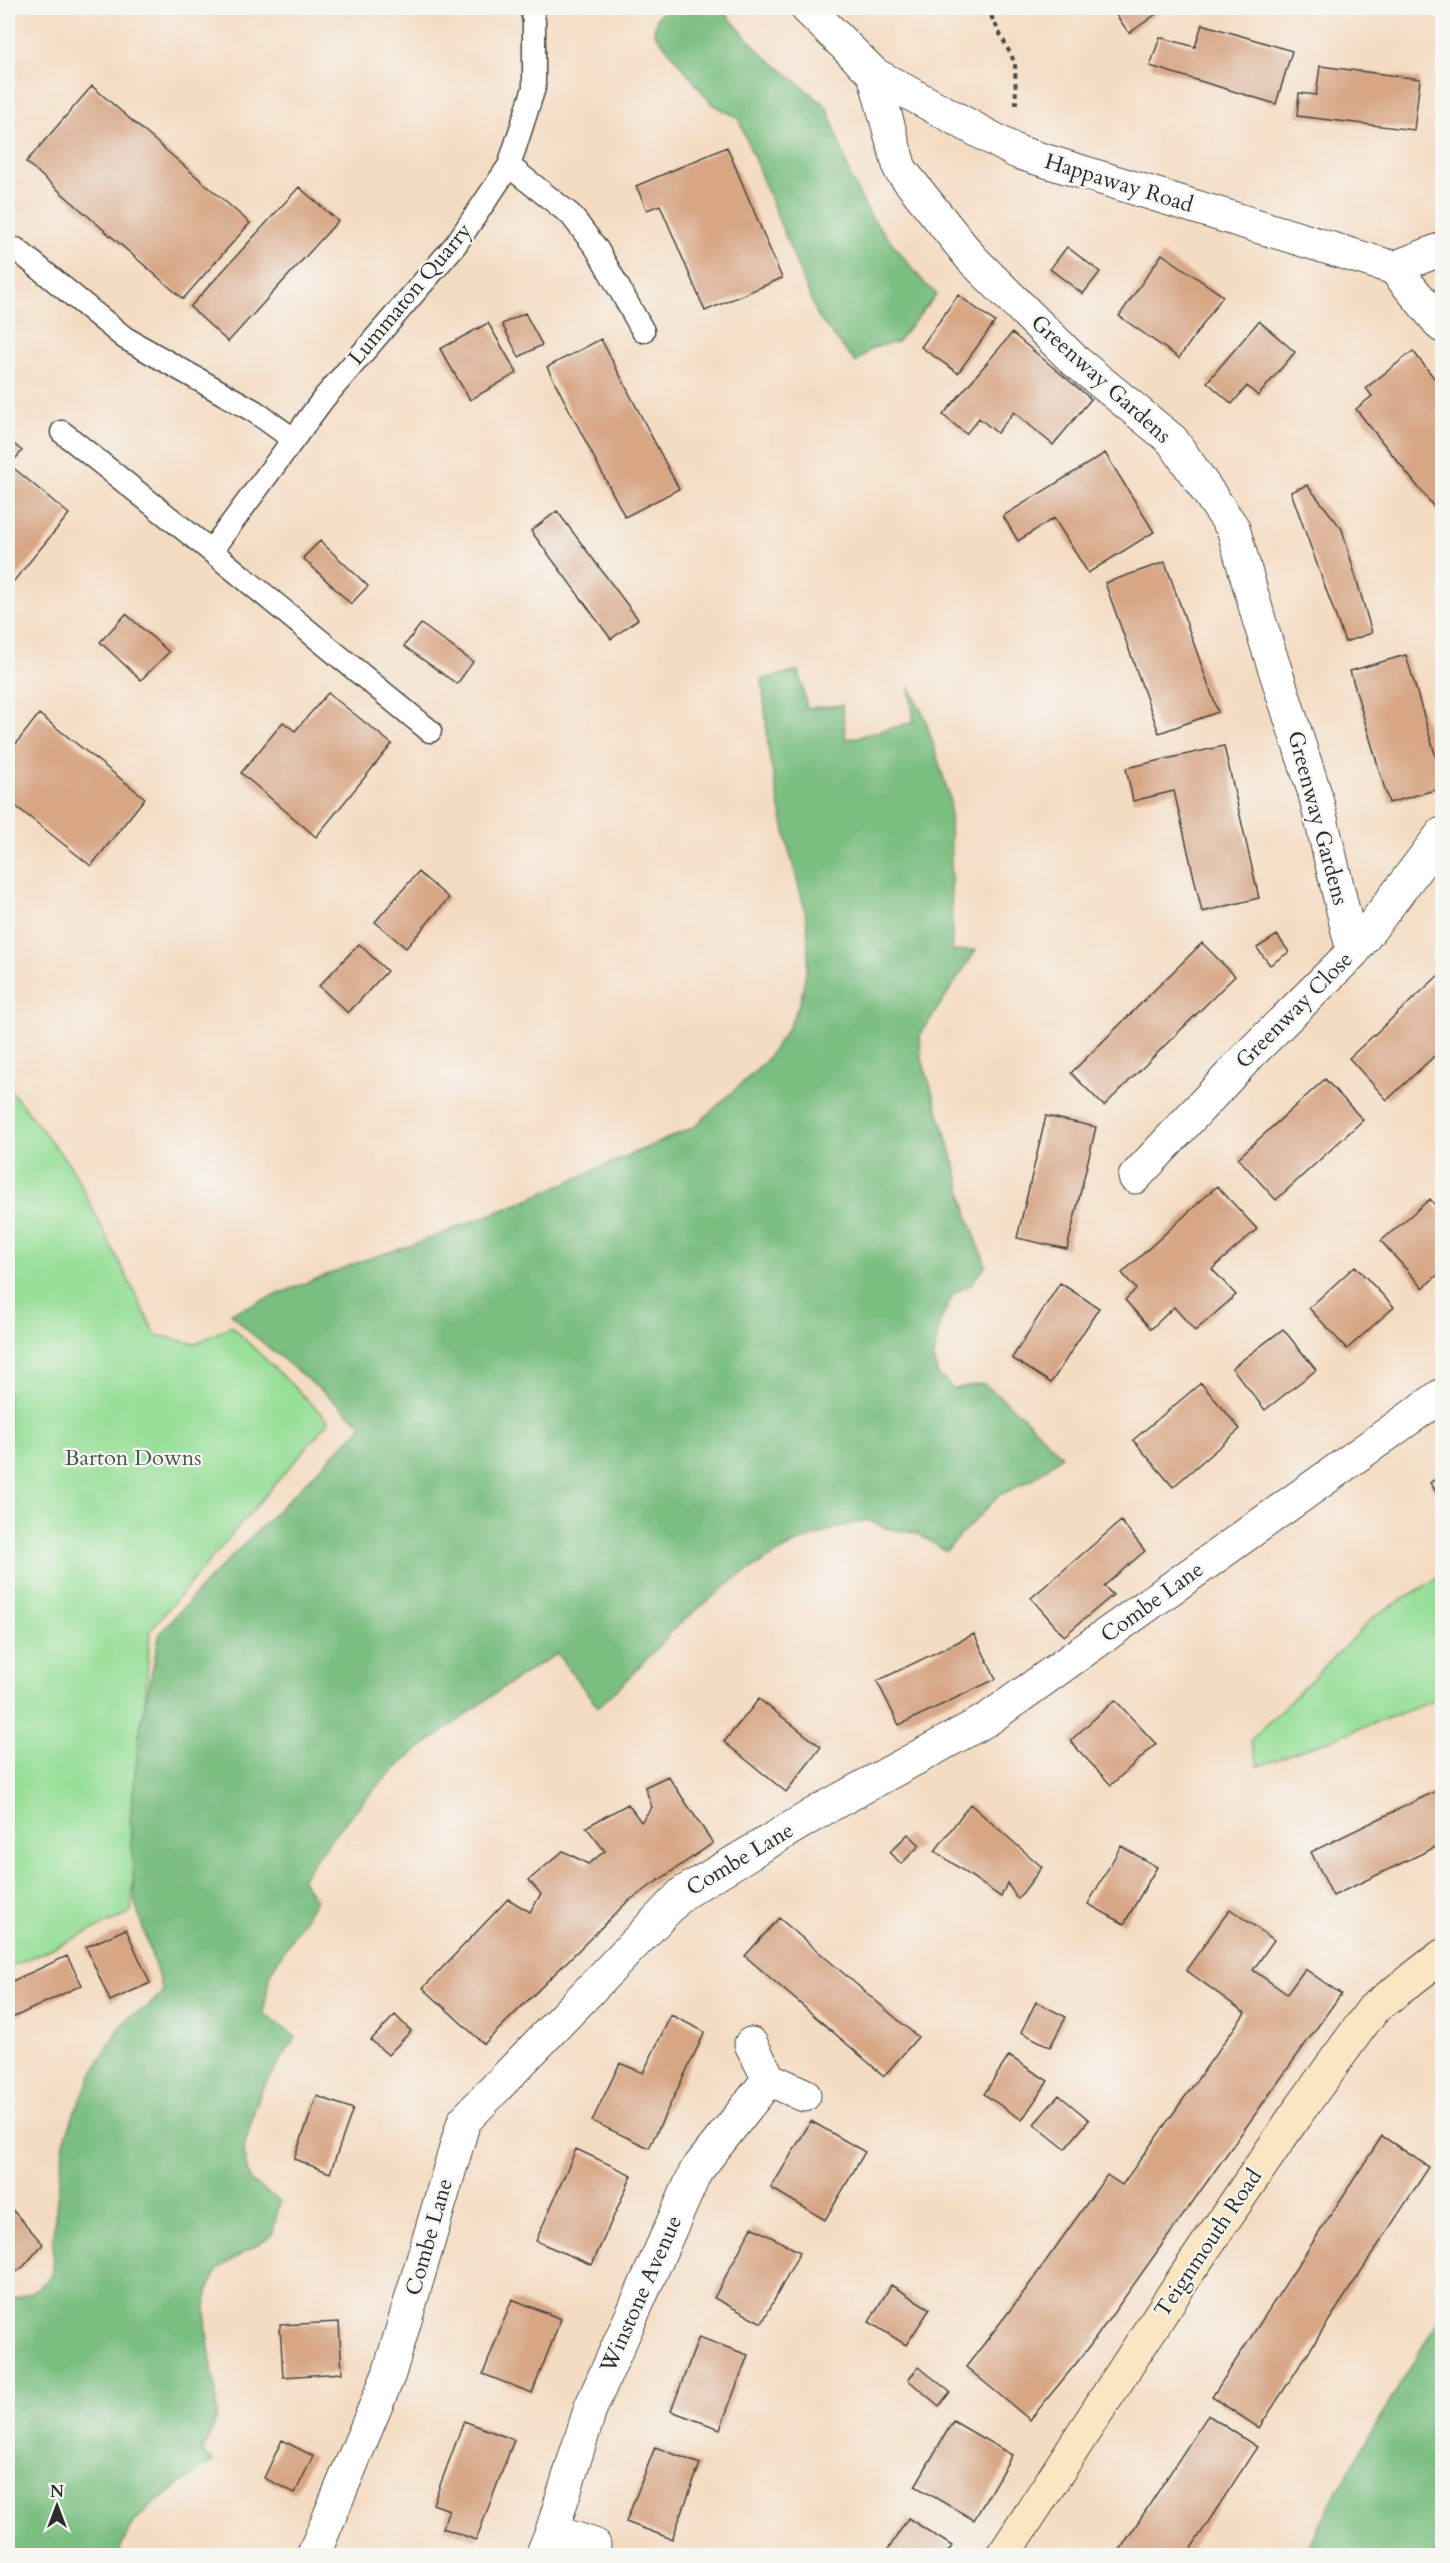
<svg xmlns="http://www.w3.org/2000/svg" width="1450" height="2563" font-family="Cardo,serif">
<rect width="100%" height="100%" fill="#f6f6f2"/>
<filter id="ink" filterUnits="userSpaceOnUse"><feTurbulence type="fractalNoise" baseFrequency=".0167" numOctaves="2"/><feDisplacementMap in="SourceGraphic" scale="12" xChannelSelector="R" yChannelSelector="G"/><feConvolveMatrix kernelMatrix="1 2 1 2 8 2 1 2 1" color-interpolation-filters="sRGB"/></filter>
<filter id="wash" filterUnits="userSpaceOnUse"><feTurbulence type="fractalNoise" baseFrequency=".008" numOctaves="4" result="noise"/><feDisplacementMap in="SourceGraphic" scale="24" xChannelSelector="R" yChannelSelector="G"/><feGaussianBlur stdDeviation="1.35" result="paint"/><feColorMatrix in="noise" values="0 0 0 0 0 0 0 0 0 0 0 0 0 0 0 0 0 1.4 0 .05"/><feComposite in="paint" operator="in"/></filter>
<g filter="url(#wash)">
<rect width="100%" height="100%" fill="#f4dcc2"/>
<!-- green -->
<path fill="#98df98" stroke="#628562" stroke-width="1.5" d="M8,1087l64,81 84,167 40,9 35,-18 98,95 -179,209 -19,283 -123,55z
M1442,1575v123l-183,68 -9,-25 124,-124z"/>
<!-- forest -->
<path fill="#7abe80" stroke="#527456" stroke-width="1.5" d="M668,8h52l39,43 68,56 25,74 19,36 55,68 11,9 -40,48 -25,6 -16,15 -38,-46 -80,-199 -26,-14 -58,-72 3,-15z
M799,671l8,37 35,-3 4,35 68,-18 -5,-36 16,32 25,81 2,152 24,-1 -56,85 1,21 34,109 14,55 17,45 -16,20 -16,8 -14,29 -7,38 5,15 16,14 29,-6 39,32 40,41 -29,23 -35,17 -52,55 -28,-17 -32,-6 -19,-8 -31,8 -44,17 -53,31 -35,28 -28,23 -50,54 -28,26 -41,-53c-38,21 -71,46 -106,72 -18,13 -39,26 -55,42 -35,33 -67,72 -95,111l15,21 -46,73 -7,40 33,24 -34,52 -7,19 -12,44 7,29 30,20 -8,34c-11,8 -47,28 -54,35 -26,32 -2,99 -1,135 1,17 -9,34 -15,48l11,8 -64,46 -19,20 -12,28h-110v-245l3,-10 23,-8 18,-16 2,-51 10,-83 9,-26 19,-42 24,-41 13,-16 19,-10 15,-16 -28,-88 -5,-82 10,-93 20,-95 49,-54 154,-154 -112,-92 -20,-20 130,-52 54,-17 100,-39 179,-78 70,-64 26,-38 11,-26 7,-38v-29l-3,-22 -17,-64 -19,-91 -7,-76z
M1442,2313v242h-139l41,-75z"/>
<g id="blocks">
<!-- building -->
<path fill="#d7a685" d="M1111,8h54l-36,25z
M1202,24l90,27 -16,53 -126,-38 10,-29 35,10z
M1320,66l100,13 -6,51 -117,-14 2,-23 17,2z
M92,86l158,137 -67,76 -157,-137z
M727,147l55,131 -77,33 -45,-106 -13,5 -11,-24z
M299,187l39,34 -110,121 -38,-35z
M1067,247l33,25 -17,22 -33,-25z
M1162,254l61,42 -44,62 -60,-42z
M958,295l37,27 -37,51 -37,-26z
M525,313l17,32 -23,12 -17,-33z
M1259,321l36,31 -37,44 -11,-10 -15,18 -25,-22z
M488,323l29,50 -47,27 -30,-51z
M1012,333l79,66 -38,46 -39,-33 -17,21 -18,-15 -13,16 -23,-19z
M601,339l78,150 -54,28 -78,-150z
M1413,351l29,37v129l-86,-108 16,-13 -6,-8z
M8,439l14,12 -12,14 59,49 -61,74z
M1105,453l49,79 -66,41 -34,-55 -36,23 -15,-25z
M1307,485l35,44 30,104 -27,9 -54,-150z
M557,511l81,108 -27,20 -80,-108z
M320,541l48,45 -17,18 -48,-46z
M1165,562l53,150 -59,21 -54,-150z
M126,614l43,38 -28,28 -41,-38z
M421,624l52,38 -16,22 -53,-38z
M1406,655l36,123v10l-53,15 -39,-132z
M328,693l64,51 -76,93 -75,-64 42,-51 12,9z
M39,714l106,84 -54,68 -83,-66v-46z
M1224,746l35,152 -57,14 -28,-121 -41,10 -7,-33z
M418,872l31,26 -43,50 -31,-26z
M1277,935l12,17 -19,13 -13,-17z
M1202,943l33,33 -131,130 -33,-33z
M359,944l28,27 -39,42 -29,-27z
M1438,976l4,5v68l-55,51 -38,-42z
M1325,1079l38,41 -87,80 -38,-42z
M1046,1116l50,11 -29,122 -50,-11z
M1217,1186l40,43 -45,40 24,26 -41,36 -21,-24 -23,22 -26,-29 11,-11 -14,-16z
M1430,1199l12,14v58l-19,17 -42,-47z
M1355,1266l39,41 -47,42 -38,-41z
M1060,1283l39,25 -48,75 -39,-25z
M1283,1329l33,41 -51,40 -33,-42z
M1201,1383l39,46 -67,58 -40,-47z
M1442,1474v27l-12,-18z
M1121,1521l24,30 -41,35 9,9 -49,41 -33,-38z
M974,1634l22,45 -97,46 -22,-44z
M759,1699l62,48 -35,45 -62,-50z
M1115,1700l41,44 -45,41 -41,-44z
M668,1776l45,67 -86,59 -143,142 -61,-56 85,-89 22,13 11,-18 -12,-14 34,-29 25,13 17,-13 -19,-24 42,-23 13,18 11,-15 -7,-20z
M1442,1788v56l-109,52 -22,-44z
M970,1804l72,63 -24,32 -11,-16 -6,14 -66,-46z
M908,1834l12,11 -19,19 -11,-12z
M1121,1846l36,21 -33,57 -36,-20z
M1230,1909l44,31 -21,30 34,24 18,-25 36,25 -254,356 -57,70 -64,-53 55,-71 86,-121 15,10 123,-172 -59,-43z
M779,1918l139,119 -34,39 -139,-120z
M126,1929l24,54 -40,18 -24,-54z
M67,1956l15,29 -74,35v-37z
M1036,2002l30,15 -16,30 -29,-15z
M395,2015l16,16 -23,24 -17,-15z
M671,2015l34,17 -56,116 -57,-27 28,-58 23,10z
M1009,2056l39,25 -26,39 -38,-26z
M1059,2095l30,25 -24,29 -31,-25z
M317,2096l36,13 -23,64 -36,-14z
M811,2121l54,31 -40,68 -54,-32z
M1382,2136l47,31 -170,261 -47,-31z
M576,2149l56,26 -40,90 -56,-24z
M8,2205l35,39 -19,22 -16,12z
M752,2227l48,25 -38,71 -48,-25z
M891,2285l39,24 -24,36 -37,-23z
M512,2299l49,20 -29,74 -49,-19z
M339,2322l3,51 -59,4 -3,-52z
M699,2337l49,18 -28,74 -49,-18z
M919,2367l31,25 -11,14 -31,-26z
M1208,2415l49,32 -71,109h-70z
M464,2421l50,19 -38,100 -33,-12 6,-18 -16,-6z
M953,2421l59,34 -38,65 -59,-34z
M282,2440l31,16 -18,37 -31,-15z
M655,2447l45,17 -28,75 -46,-17z
M908,2518l44,28 -7,10h-61z"/>
</g>
</g>
<g filter="url(#ink)">
<use href="#blocks" fill-opacity="0" stroke="#494642" stroke-width="1.5"/>
<g fill="none" stroke-linecap="round" stroke-linejoin="round">
<!-- lane casing -->
<g stroke="#494642" stroke-width="25">
<path id="lane" d="M509,166l62,49 26,34 46,82
M16,249l109,89 129,73 39,28
M62,432l149,119 219,180
M211,551l113,-153 132,-154 53,-78 25,-78v-67l-3,-13"/>
</g>
<!-- street casing -->
<g stroke="#494642" stroke-width="35">
<path id="street" d="M807,8l67,66 143,78 377,116 48,58
M874,74l26,95 72,90 102,101 98,80 61,88 27,95 55,171 38,158
M1394,268l48,-19
M1135,1177l117,-125 101,-100 89,-118
M751,2044l18,35
M552,2531l42,14
M313,2556l76,-182 75,-253 219,-228 140,-84 165,-90 454,-324
M542,2556l10,-25 39,-124 105,-236 73,-92 35,16"/>
</g>
<!-- secondary casing -->
<g stroke="#494642" stroke-width="35">
<path id="secondary" d="M1003,2556l179,-275 113,-165 78,-107 69,-53"/>
</g>
<!-- path -->
<path stroke="#494642" stroke-width="4" stroke-dasharray="4.5 4.5" stroke-linecap="butt" d="M987,8l28,55 1,42"/>
<!-- lane -->
<use href="#lane" stroke="#fff" stroke-width="22"/>
<!-- street -->
<use href="#street" stroke="#fff" stroke-width="33"/>
<!-- secondary -->
<use href="#secondary" stroke="#fbe6c4" stroke-width="33"/>
</g>
</g>
<g text-anchor="middle" dominant-baseline="central" stroke-width="4.5" stroke-linejoin="round" paint-order="stroke">
<!-- street labels -->
<g font-size="22" fill="#2b2b2b" stroke="#f6f6f2">
<text transform="translate(1119 183) rotate(17)">Happaway Road</text>
<text transform="translate(410 294) rotate(-50)">Lummaton Quarry</text>
<text transform="translate(1101 379) rotate(42)">Greenway Gardens</text>
<text transform="translate(1318 818) rotate(75)">Greenway Gardens</text>
<text transform="translate(1294 1010) rotate(-45)">Greenway Close</text>
<text transform="translate(1152 1602) rotate(-36)">Combe Lane</text>
<text transform="translate(740 1859) rotate(-31)">Combe Lane</text>
<text transform="translate(429 2237) rotate(-74)">Combe Lane</text>
<text transform="translate(1208 2243) rotate(-56)">Teignmouth Road</text>
<text transform="translate(641 2294) rotate(-66)">Winstone Avenue</text>
</g>
<!-- park labels -->
<g font-size="22" fill="#465846" stroke="#f6f6f2">
<text x="133" y="1458">Barton Downs</text>
</g>
</g>
<!-- margin -->
<rect width="1450" height="2563" fill="none" stroke="#f6f6f2" stroke-width="30"/>
<!-- north arrow -->
<g transform="translate(57 2506)" stroke="#f6f6f2" stroke-width="4.5" paint-order="stroke">
<path d="M0-4.5L10 22L0 15L-10 22Z" fill="#2b2b2b"/>
<text y="-9" font-size="16" font-weight="bold" text-anchor="middle" fill="#2b2b2b">N</text>
</g>
</svg>
